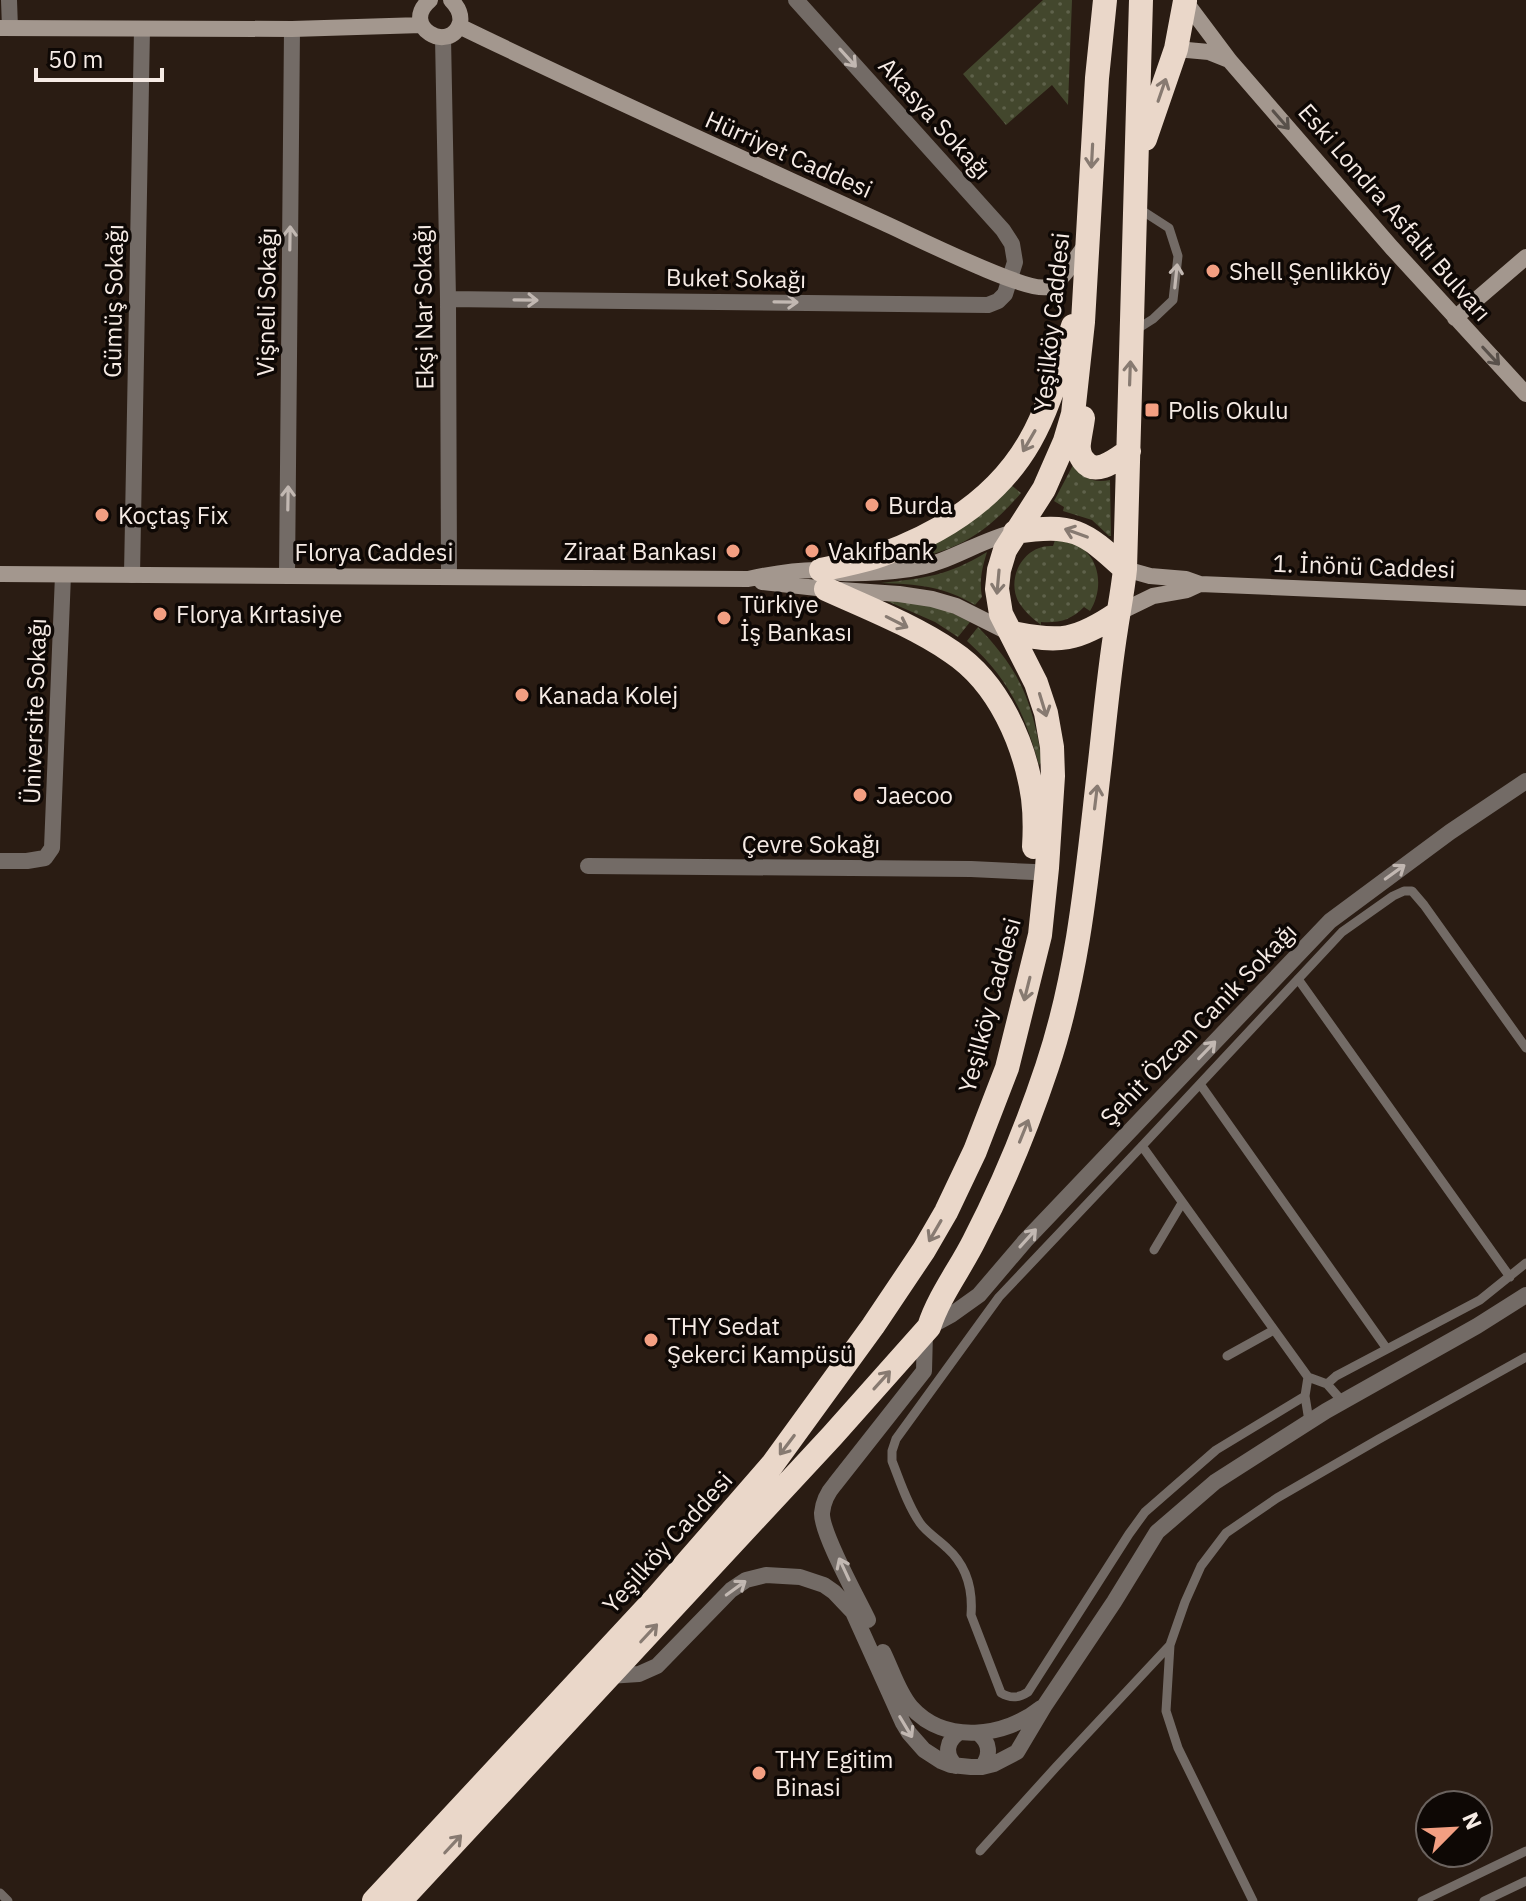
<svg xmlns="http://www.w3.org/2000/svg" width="1526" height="1901" font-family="'IBM Plex Sans',sans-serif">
<defs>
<pattern id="grass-dots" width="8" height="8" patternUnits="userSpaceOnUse" patternTransform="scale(2)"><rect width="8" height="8" fill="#43472d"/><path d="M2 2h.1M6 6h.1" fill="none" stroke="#5f624b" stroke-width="1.8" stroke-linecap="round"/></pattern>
</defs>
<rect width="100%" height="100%" fill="#2a1c13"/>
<!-- grass -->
<path fill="url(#grass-dots)" d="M1043,0h29l-4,105 -16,-20 -46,40 -43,-51z
M1073,465c11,14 20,18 37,15l1,56h-2l-17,-16 -29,-9 1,-4 -10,-6z
M1011,485l10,8c-38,44 -69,61 -127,69 44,-22 85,-38 117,-77z
M1055,540c6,1 13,2 19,4 27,11 30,45 16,67l-6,-4c-13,13 -24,16 -43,15v3c-9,-7 -17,-14 -23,-24 -12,-25 7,-57 35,-55z
M987,552c-5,16 -8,29 -5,45l-7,8c-31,-19 -59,-21 -94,-22 44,-5 67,-7 106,-31z
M903,600l41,9 26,13 -12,15 -23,-15 -48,-21z
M978,627c43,44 55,76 64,135l-3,3c-15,-53 -30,-86 -72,-124z"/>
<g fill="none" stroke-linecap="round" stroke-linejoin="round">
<!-- lane -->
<path stroke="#736b66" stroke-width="9" d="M1134,331l19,-12 20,-19 5,-44 -9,-28 -31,-20
M1298,979l212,298
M1200,1084l187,265
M1142,1146l166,231 19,7 15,17
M1154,1250l28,-47
M1227,1356l47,-26
M1308,1377l-3,19 4,25
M1327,1384l9,-8 144,-76 46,-37
M1305,1396l-89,54 -71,62 -16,22 -101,158c-9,6 -17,7 -27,1l-30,-78c2,-26 -4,-49 -24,-67 -9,-9 -20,-15 -27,-25 -13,-19 -20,-42 -28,-62v-10l4,-12 103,-142 143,-151 200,-214 51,-36 11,-5h8l12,14 102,143
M980,1851l76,-84 114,-122
M0,1893l8,8
M1253,1901l-75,-153 -12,-37 4,-66 15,-43 16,-36 25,-33 51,-35 102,-59 147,-82
M1422,1901l104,-50
M1484,1901l42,-20"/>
<!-- street -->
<path stroke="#736b66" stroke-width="16" d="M9,0l1,28
M443,37l5,262 1,277
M448,299l540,6 10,-4 7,-7 10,-32 -3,-18 -9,-14 -207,-230
M132,575l10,-546
M287,576l5,-547
M0,861h27l18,-3 7,-10 11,-273
M588,866l383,3 63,3
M929,1327l22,-12 28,-20 46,-54 305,-320 120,-89 76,-51
M868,1620c-10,-21 -47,-87 -46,-107 1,-11 6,-21 13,-29l89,-113 1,-39
M883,1652c9,18 15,40 28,55 34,38 94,30 130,1
M608,1676l31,-2 18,-8 74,-76 15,-10 20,-5 34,2 24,8 10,7 19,20 50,111 6,10 15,17 17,11 10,4 20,2h11l12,-3 23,-12 28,-47 69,-103 43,-70 58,-50 111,-71 151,-85 49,-31
M978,1733c12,9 13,22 4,34
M956,1766c-12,-11 -10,-26 4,-34"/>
<!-- secondary -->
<path stroke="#a3978e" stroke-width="16" d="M430,0c-31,26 20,55 30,23 2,-10 -3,-17 -9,-23
M1185,1l45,60 162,187 134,146
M459,26c140,68 283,132 425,197 27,12 142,70 163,64 16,-4 30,-32 40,-44
M0,28l292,1 130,-4
M1176,49l33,3 20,8
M1455,318l71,-61
M1125,569l25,7 36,3 14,5 326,14
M0,574l748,5c23,-5 50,-10 74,-9 7,0 13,2 19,3 23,1 46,-1 69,-4 38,-5 69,-29 105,-37
M762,582l64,7 73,5 33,5 24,7 54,27
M1118,613l35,-17 34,-6 13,-6"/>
<!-- highway -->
<path stroke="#ead7c9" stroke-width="24" d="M1145,139l31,-90 9,-48
M1083,418c-1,8 -3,17 -4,25 -1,6 1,14 5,18 12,16 33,-2 45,-10
M1015,532c58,-9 69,-1 110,37
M821,570c20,-5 41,-8 60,-15 61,-22 116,-56 149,-114 20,-35 30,-76 43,-115
M826,589c42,19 88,37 126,63 47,31 73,92 81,146 2,16 2,33 1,49
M1012,633c48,10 65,8 106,-20
M374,1901l283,-304 115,-132 101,-139 51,-76 22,-38 29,-61 32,-83 33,-133 7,-67 6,-92 -1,-29 -6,-34 -10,-30 -35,-69 -4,-25 2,-19 6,-20 39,-61 21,-48 8,-27 10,-92 14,-244 8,-78
M400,1901l432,-465 97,-109c10,-31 31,-58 45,-86 29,-56 53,-114 73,-174 33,-98 41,-203 53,-305 5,-45 9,-89 16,-133 3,-20 7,-40 9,-60l16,-569"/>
</g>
<!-- one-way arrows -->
<defs><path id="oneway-shaft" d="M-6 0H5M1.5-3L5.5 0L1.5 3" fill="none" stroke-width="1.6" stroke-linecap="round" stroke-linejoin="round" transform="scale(2)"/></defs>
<g stroke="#c2b8b2">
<use href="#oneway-shaft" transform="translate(848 58) rotate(48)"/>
<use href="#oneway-shaft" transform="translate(290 238) rotate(-89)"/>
<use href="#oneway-shaft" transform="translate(1176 276) rotate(-84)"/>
<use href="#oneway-shaft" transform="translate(526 300) rotate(1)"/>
<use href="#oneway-shaft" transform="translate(786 302) rotate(1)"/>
<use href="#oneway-shaft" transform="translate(288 498) rotate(-89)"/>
<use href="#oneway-shaft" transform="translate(1395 872) rotate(-36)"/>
<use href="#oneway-shaft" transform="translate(1207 1050) rotate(-46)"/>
<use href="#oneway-shaft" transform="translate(1028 1238) rotate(-48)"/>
<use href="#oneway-shaft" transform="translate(844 1569) rotate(-115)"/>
<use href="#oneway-shaft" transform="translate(736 1588) rotate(-36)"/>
<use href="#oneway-shaft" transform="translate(906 1727) rotate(59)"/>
</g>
<g stroke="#877a71">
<use href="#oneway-shaft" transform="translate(1162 90) rotate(-71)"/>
<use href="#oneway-shaft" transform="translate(1092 156) rotate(93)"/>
<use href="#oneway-shaft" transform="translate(1130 373) rotate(-88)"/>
<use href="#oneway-shaft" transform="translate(1029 441) rotate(120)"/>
<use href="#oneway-shaft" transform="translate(1076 533) rotate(-160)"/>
<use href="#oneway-shaft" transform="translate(998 582) rotate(95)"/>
<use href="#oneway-shaft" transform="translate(897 622) rotate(27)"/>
<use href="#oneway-shaft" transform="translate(1043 705) rotate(73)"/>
<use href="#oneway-shaft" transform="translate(1096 797) rotate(-83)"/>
<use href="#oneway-shaft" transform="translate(1027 989) rotate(104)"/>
<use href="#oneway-shaft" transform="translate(1024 1131) rotate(-68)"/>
<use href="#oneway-shaft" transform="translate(935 1231) rotate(120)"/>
<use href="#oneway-shaft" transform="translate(882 1380) rotate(-48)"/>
<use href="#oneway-shaft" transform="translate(787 1445) rotate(127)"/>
<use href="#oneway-shaft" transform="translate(649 1633) rotate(-47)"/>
<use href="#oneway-shaft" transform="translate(453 1844) rotate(-47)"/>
</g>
<g stroke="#58504a">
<use href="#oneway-shaft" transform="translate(1281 120) rotate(49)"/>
<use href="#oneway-shaft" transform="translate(1491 356) rotate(47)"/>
</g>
<!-- markers -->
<g fill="#f39f82" stroke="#0e0805" stroke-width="3">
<circle cx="1213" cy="271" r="8"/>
<rect x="1144" y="402" width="16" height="16" rx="4"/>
<circle cx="872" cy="505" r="8"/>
<circle cx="102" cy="515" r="8"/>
<circle cx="733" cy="551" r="8"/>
<circle cx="812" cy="551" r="8"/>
<circle cx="160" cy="614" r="8"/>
<circle cx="724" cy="618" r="8"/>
<circle cx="522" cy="695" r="8"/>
<circle cx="860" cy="795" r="8"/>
<circle cx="651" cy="1340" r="8"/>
<circle cx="759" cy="1773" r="8"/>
</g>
<g text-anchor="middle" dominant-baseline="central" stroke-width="7" stroke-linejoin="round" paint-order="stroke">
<!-- street labels -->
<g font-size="24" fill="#f6ebe5" stroke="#0e0805">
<text transform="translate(935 118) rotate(48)">Akasya Sokağı</text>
<text transform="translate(789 154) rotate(24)">Hürriyet Caddesi</text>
<text transform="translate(1395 212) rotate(49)">Eski Londra Asfaltı Bulvarı</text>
<text transform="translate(736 278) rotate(1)">Buket Sokağı</text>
<text transform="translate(113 301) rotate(-89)">Gümüş Sokağı</text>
<text transform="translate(266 302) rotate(-89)">Vişneli Sokağı</text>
<text transform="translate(423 307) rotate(-91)">Ekşi Nar Sokağı</text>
<text transform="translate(1051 322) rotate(-84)">Yeşilköy Caddesi</text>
<text x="374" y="552">Florya Caddesi</text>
<text transform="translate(1364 566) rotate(2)">1. İnönü Caddesi</text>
<text transform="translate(34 711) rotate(-88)">Üniversite Sokağı</text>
<text x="811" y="844">Çevre Sokağı</text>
<text transform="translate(989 1005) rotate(-75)">Yeşilköy Caddesi</text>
<text transform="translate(1198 1024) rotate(-46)">Şehit Özcan Canik Sokağı</text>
<text transform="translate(667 1542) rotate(-48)">Yeşilköy Caddesi</text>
</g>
<!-- poi labels -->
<g font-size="24" fill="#f6ebe5" stroke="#0e0805" text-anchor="start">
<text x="1229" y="271">Shell Şenlikköy</text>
<text x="1168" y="410">Polis Okulu</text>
<text x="888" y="505">Burda</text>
<text x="118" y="515">Koçtaş Fix</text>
<text x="717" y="551" text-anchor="end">Ziraat Bankası</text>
<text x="828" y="551">Vakıfbank</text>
<text x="740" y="604">Türkiye<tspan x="740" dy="28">İş Bankası</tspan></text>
<text x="176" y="614">Florya Kırtasiye</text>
<text x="538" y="695">Kanada Kolej</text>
<text x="876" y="795">Jaecoo</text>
<text x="667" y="1326">THY Sedat<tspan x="667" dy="28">Şekerci Kampüsü</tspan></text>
<text x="775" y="1759">THY Egitim<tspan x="775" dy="28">Binasi</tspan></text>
</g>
</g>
<!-- north arrow -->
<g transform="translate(1454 1829) rotate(66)"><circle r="38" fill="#0e0805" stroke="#6b635f" stroke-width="2"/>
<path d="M0-6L14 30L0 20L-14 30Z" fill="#f39f82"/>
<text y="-12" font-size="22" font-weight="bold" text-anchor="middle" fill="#f6ebe5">N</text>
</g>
<!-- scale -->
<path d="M36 68v12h126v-12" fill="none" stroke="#f6ebe5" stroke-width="4"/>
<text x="48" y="68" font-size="24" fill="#f6ebe5" stroke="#0e0805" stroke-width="6" paint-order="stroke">50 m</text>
</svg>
